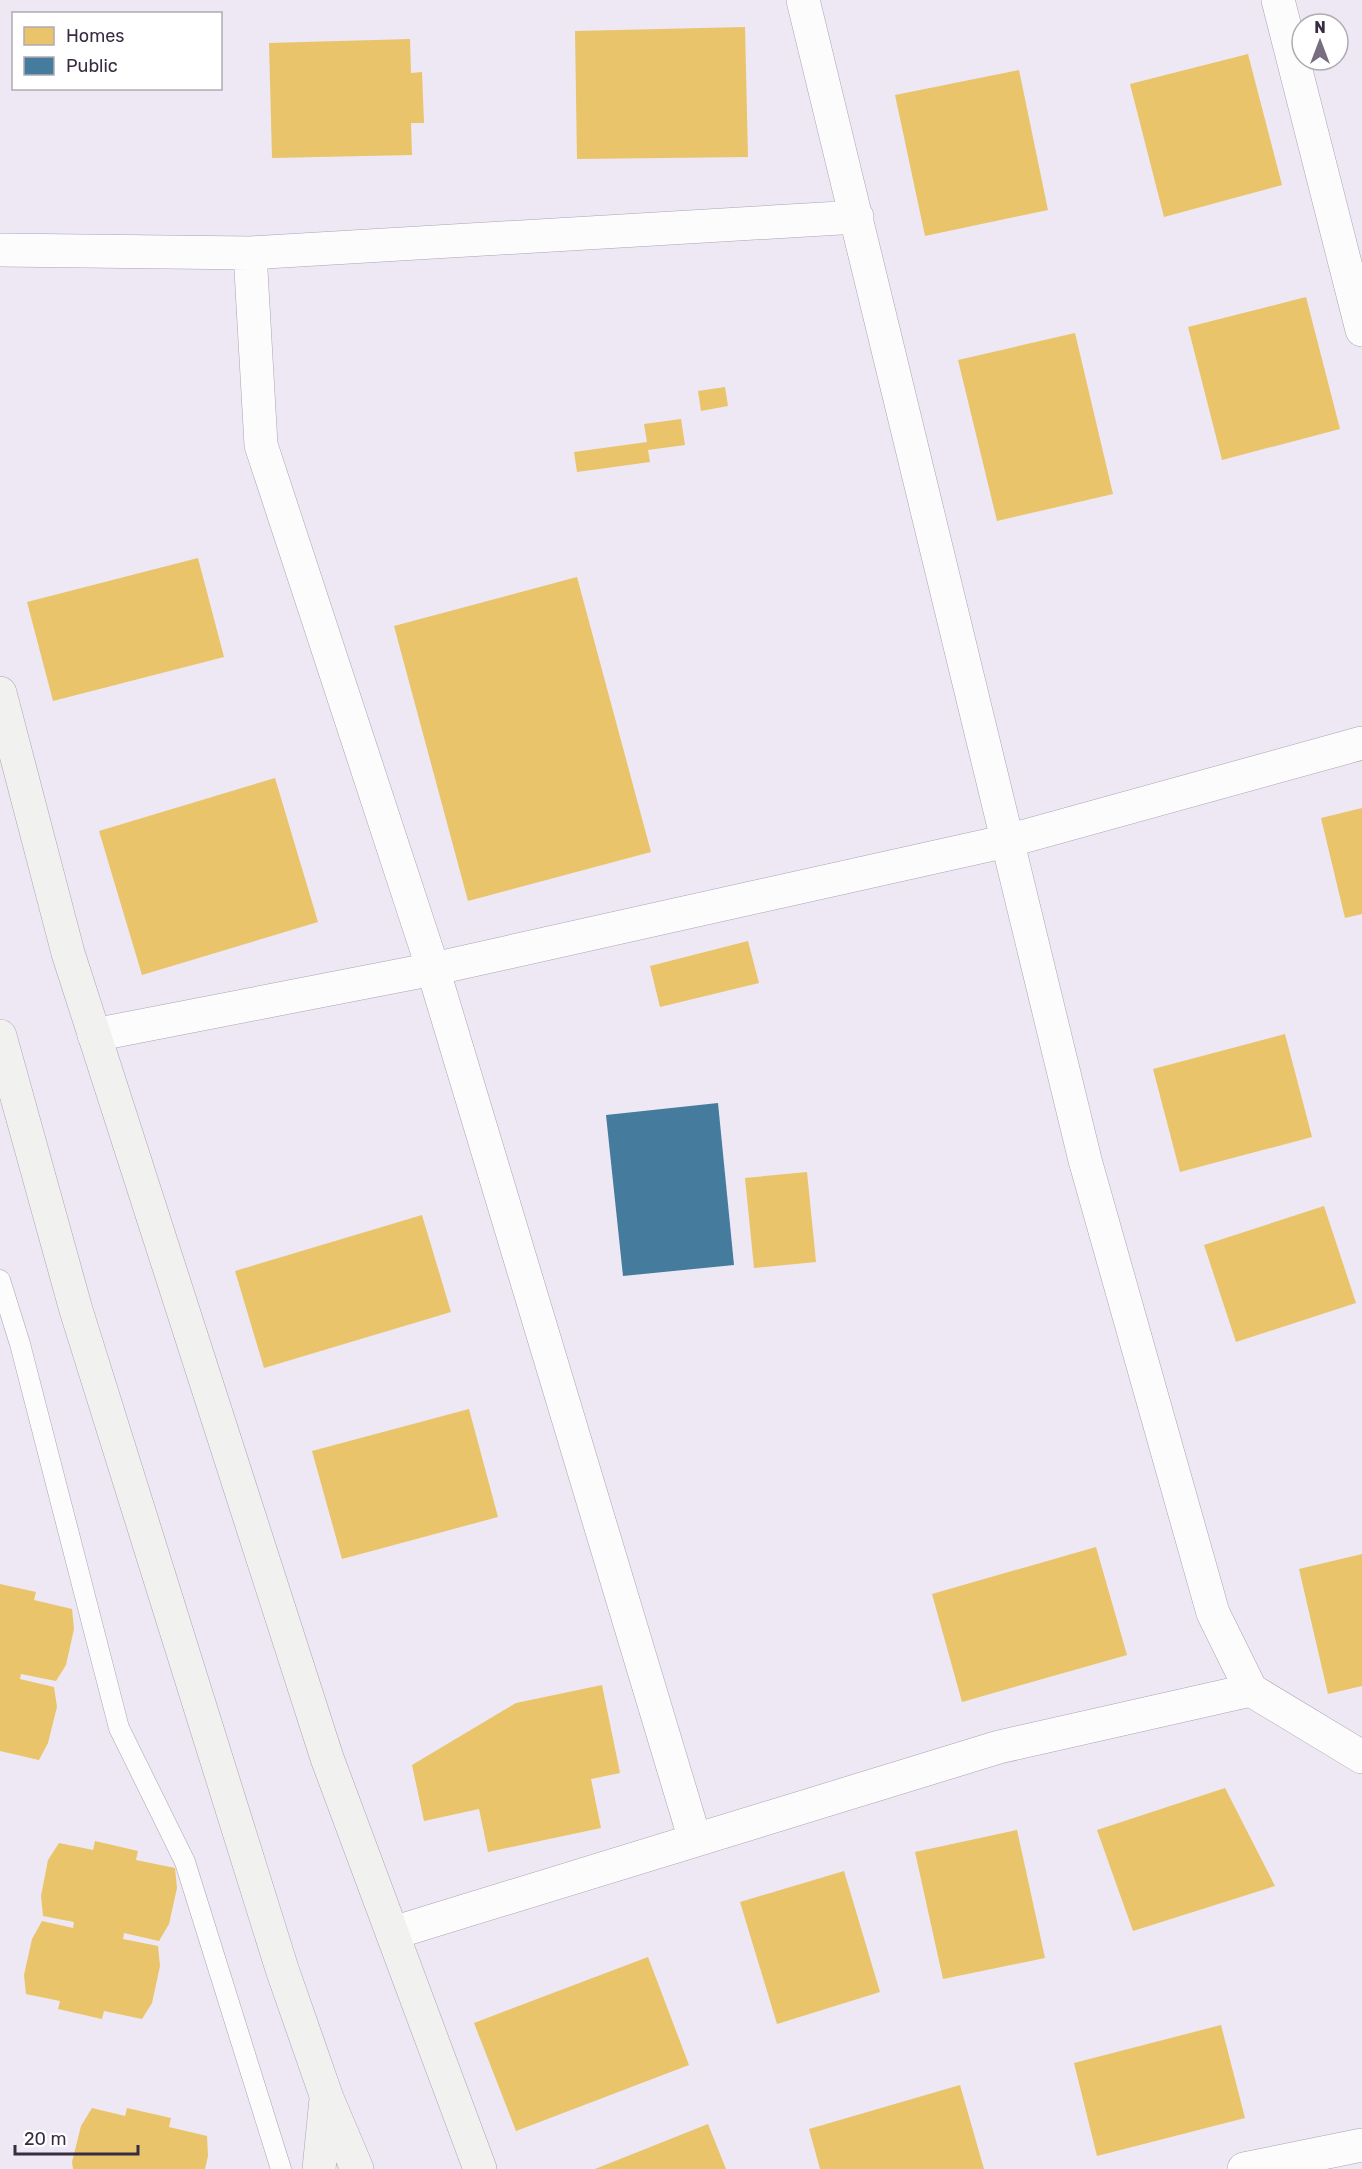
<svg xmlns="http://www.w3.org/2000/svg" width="1362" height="2169" font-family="Rubik,sans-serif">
<rect width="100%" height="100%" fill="#ede8f3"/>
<!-- homes -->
<path fill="#e9c46a" d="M745,27l3,130 -171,2 -2,-128z
M410,39l1,34 11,-1 2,51h-13l1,32 -140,3 -3,-115z
M1248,54l34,131 -118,32 -34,-133z
M1019,70l29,140 -123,26 -30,-141z
M1306,297l34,132 -118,31 -34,-133z
M1075,333l38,161 -116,27 -39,-161z
M725,387l3,19 -27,5 -3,-20z
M681,419l4,26 -37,5 2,12 -73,10 -3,-20 73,-10 -3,-18z
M198,558l26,99 -171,44 -26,-99z
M577,577l74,275 -183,49 -74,-275z
M275,778l43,144 -176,53 -43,-144z
M1362,808v106l-17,4 -24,-100z
M748,941l11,42 -99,24 -10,-41z
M1285,1034l27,103 -132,35 -27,-103z
M807,1172l9,90 -62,6 -9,-90z
M1324,1206l32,97 -120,39 -32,-97z
M422,1215l29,97 -187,56 -29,-97z
M469,1409l29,108 -156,42 -30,-108z
M1096,1547l31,108 -165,47 -30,-108z
M1362,1554v132l-34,8 -29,-125z
M0,1584l36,8 -2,8 38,9 2,20 -8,36 -10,16 -35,-7 -1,5 34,8 3,20 -9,36 -9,17 -39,-9z
M602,1685l18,88 -29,6 10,49 -113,24 -9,-43 -55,12 -12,-56 104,-62z
M1225,1788l50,98 -142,45 -36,-101z
M1017,1830l28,128 -102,21 -28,-127z
M95,1841l43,10 -2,9 39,8 2,20 -8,36 -10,17 -35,-8 -1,6 35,7 2,20 -8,37 -10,16 -38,-8 -2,8 -44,-10 2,-8 -34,-7 -2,-19 8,-36 10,-18 31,7 1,-6 -31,-6 -2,-20 7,-36 11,-17 34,7z
M844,1871l36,121 -103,32 -37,-122z
M648,1957l41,108 -173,66 -42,-108z
M1221,2025l24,93 -148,38 -23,-93z
M960,2085l24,84h-164l-11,-40z
M92,2108l33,8 2,-8 44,10 -2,9 38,9 1,20 -3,13h-132l-1,-7 9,-36z
M708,2124l18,45h-131z"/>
<!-- public -->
<path fill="#457b9d" d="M718,1103l16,162 -111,11 -17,-161z"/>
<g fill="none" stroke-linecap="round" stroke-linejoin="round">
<!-- lane casing -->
<g stroke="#aaa3b1" stroke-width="21">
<path id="lane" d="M0,1280l20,64 99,384 66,134 96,307"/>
</g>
<!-- street casing -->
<g stroke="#aaa3b1" stroke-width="34">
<path id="street" d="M803,0l282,1160 128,453 38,77 111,67
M1278,0l84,330
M0,250l250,3 607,-36
M250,253l11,192 172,524 262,871
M94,1035l339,-66 574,-128 355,-98
M393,1933l606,-186 252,-57
M1244,2169l118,-24"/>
</g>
<!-- secondary casing -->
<g stroke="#aaa3b1" stroke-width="34">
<path id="secondary" d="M0,693l68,260 259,805 153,411
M0,1036l76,274 206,659 45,129 30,71
M319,2169l7,-70"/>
</g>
<!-- lane -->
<use href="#lane" stroke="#fcfcfd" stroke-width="20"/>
<!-- street -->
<use href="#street" stroke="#fcfcfd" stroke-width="33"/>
<!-- secondary -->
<use href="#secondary" stroke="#f1f2f0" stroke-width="33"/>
</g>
<!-- legend -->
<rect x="12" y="12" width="210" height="78" fill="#ffffff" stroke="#afabb3" stroke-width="1.5"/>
<rect x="24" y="27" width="30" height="18" fill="#e9c46a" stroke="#afabb3" stroke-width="1.5"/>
<text x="66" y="42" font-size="18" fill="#372c41">Homes</text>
<rect x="24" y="57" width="30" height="18" fill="#457b9d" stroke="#afabb3" stroke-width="1.5"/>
<text x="66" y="72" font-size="18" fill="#372c41">Public</text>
<!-- north arrow -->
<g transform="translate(1320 42)"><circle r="28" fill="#ffffff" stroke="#afabb3" stroke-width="1.5"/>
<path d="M0-4.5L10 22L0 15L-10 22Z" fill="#776e7f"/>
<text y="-9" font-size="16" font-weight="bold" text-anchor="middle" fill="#372c41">N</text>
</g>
<!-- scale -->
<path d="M15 2145v9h123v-9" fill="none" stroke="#372c41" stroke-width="3"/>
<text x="24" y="2145" font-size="18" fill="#372c41" stroke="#ffffff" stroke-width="4.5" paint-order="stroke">20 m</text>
</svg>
